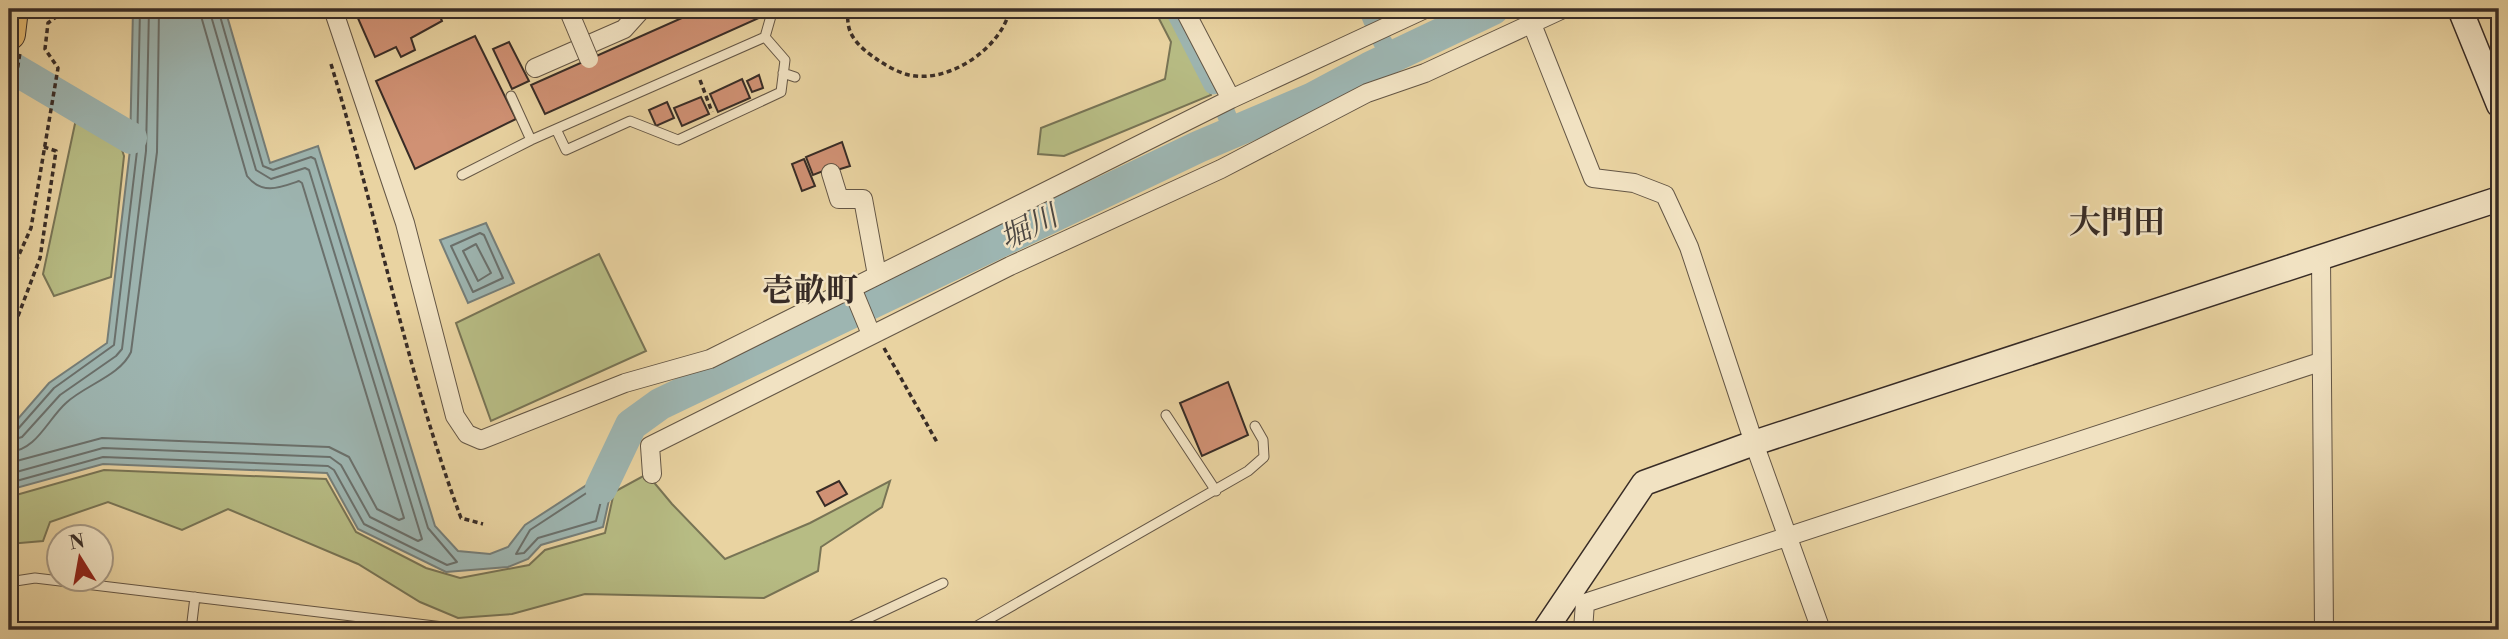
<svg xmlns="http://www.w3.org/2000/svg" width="2508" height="639" font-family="'Libre Bodoni','Noto Serif JP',serif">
<rect width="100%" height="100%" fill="#e9d3a1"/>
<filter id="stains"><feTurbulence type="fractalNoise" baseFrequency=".00286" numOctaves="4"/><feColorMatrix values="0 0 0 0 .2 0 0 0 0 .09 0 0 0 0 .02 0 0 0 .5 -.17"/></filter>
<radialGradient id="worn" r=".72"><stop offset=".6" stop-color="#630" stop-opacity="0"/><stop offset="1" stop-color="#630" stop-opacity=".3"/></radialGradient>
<!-- green -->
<path fill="#b7bc84" stroke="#787455" stroke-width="2" d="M1154,9h19l30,58 8,28 -147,61 -26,-2 3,-26 124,-49 6,-37z
M76,119l42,18 6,19 -13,121 -57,19 -11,-22z
M599,254l47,97 -155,70 -35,-98z
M104,470l222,9 30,53 70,36 34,10 69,-13 16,-15 60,-17 9,-41 33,-18 25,30 53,55 85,-36 80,-42 -8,26 -61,40 -3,24 -54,27 -179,-4 -73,20 -54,4 -38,-16 -62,-38 -130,-55 -46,21 -74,-28 -58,20 -7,19 -34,3v-47z"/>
<!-- water -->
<path fill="#9db5b1" stroke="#757e79" stroke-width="2" d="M133,9h92l45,154 48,-17 117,380 23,25 32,3 18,-7 17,-22 71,-46 13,21 -6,27 -62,18 -13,14 -20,8 -62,5 -88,-43 -31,-56 -224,-9 -94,26v-61l40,-46 58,-40 23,-193z
M486,223l28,60 -46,20 -28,-63z"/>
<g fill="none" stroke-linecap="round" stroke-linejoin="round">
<!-- shore -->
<path stroke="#6a706c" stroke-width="2" d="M480,233l4,2 19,43 -30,14 -22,-46z
M476,244l15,29 -13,8 -15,-30z
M9,433l8,-3 37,-42 60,-43 23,-194 3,-142
M9,441l13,-4 38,-42 56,-39 6,-7 24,-198 3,-142
M9,452c27,-1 39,-33 57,-49 19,-18 54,-27 65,-51l26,-200 2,-143
M9,463l93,-25 227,9 20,10 28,52 22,11 5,-2 -102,-335 -3,-2c-20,7 -37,14 -52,-5l-48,-167
M9,474l94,-26 227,9 11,8 29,52 48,24 4,-2 -113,-369 -4,-2 -34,11 -15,-9 -47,-161
M9,483l94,-26 225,9 6,4 30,54 83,41 10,-3 -29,-34 -113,-369 -4,-2 -38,13 -10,-4 -45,-157
M591,490l4,1 6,10 -5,20 -58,17 -14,15 -8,1 14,-24z"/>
<!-- canal -->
<path stroke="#9db5b1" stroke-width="19" d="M1174,9l39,76
M1368,9l5,12
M1382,41l10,16
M1225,111l8,20"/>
<!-- river -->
<path stroke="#9db5b1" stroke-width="32" d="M9,66l122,72
M601,488l30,-63 29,-21 538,-257 113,-48 58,-31 124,-59"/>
</g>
<!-- building -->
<path fill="#d09174" stroke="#382c26" stroke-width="2" d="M373,9h64l5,12 -31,17 4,12 -14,7 -5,-10 -21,10 -18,-41z
M702,9h66l2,4 -225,101 -14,-29z
M475,36l41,83 -101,50 -39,-88z
M509,42l20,39 -17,8 -19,-40z
M759,75l4,13 -11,4 -5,-11z
M742,79l8,19 -32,14 -8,-18z
M701,97l8,17 -27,12 -8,-18z
M667,102l7,16 -18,8 -7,-16z
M842,142l8,24 -13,4 -1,-4 -23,9 -7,-18z
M804,159l11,27 -13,5 -10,-27z
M1228,382l20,53 -46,21 -22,-53z
M839,481l8,13 -22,12 -8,-14z"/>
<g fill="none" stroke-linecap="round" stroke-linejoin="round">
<!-- lane casing -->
<g stroke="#645645" stroke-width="11">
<path id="lane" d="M783,73l12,4
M511,96l20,44
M556,129l10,21 64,-29 48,19 103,-48 4,-32 -20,-23
M462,175l69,-35 234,-103 8,-28
M1166,415l50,76
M9,582l26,-4 433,52
M9,611l7,19
M191,630l4,-33
M843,630l100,-47
M970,630l278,-159 16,-14 -1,-17 -8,-14"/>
</g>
<!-- street casing -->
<g stroke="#645645" stroke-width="20">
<path id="street" d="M333,9l72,214 50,193 12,18 14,6 144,-57 85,-24 521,-260 194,-90
M1184,9l47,90
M1526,9l67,169 41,5 31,12 24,52 65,196 67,187
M535,68l89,-39 18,-20
M831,173l8,26h24l14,76
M2321,258l3,372
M852,288l19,46
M652,474l-2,-28 360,-180 211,-97 146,-76 58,-20 138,-64
M1583,630l2,-27 735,-241"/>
</g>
<!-- secondary casing -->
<g stroke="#382c26" stroke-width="27">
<path id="secondary" d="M2460,9l39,96
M1545,630l99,-147 110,-40 745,-244"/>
</g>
<!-- highway casing -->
<g stroke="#382c26" stroke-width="34">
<path id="highway" d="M9,34l3,-25"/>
</g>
<!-- path -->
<path stroke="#382c26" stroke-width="3.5" stroke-dasharray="5 3.5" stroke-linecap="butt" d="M847,9c1,6 0,15 3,22 4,11 16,21 25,27 10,7 22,14 34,17 41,9 93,-28 101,-66
M331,64c46,151 75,306 130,454l22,6
M700,80l12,32
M9,169c4,-39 4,-77 11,-116
M9,277l22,-49 27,-160 -13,-19 3,-26 19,-14
M9,340l31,-82 16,-107 -12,-4
M884,348l54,96"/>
<!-- lane -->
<use href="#lane" stroke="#f1e2c2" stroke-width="9"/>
<!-- street -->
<use href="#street" stroke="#f1e2c2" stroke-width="18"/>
<!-- secondary -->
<use href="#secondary" stroke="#f1e2c2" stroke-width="24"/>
<!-- highway -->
<use href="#highway" stroke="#e4ba70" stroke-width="32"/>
<!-- street-bridge casing -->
<g stroke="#645645" stroke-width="20" stroke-linecap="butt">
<path id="street-bridge" d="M568,9l21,50"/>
</g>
<!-- street-bridge -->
<use href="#street-bridge" stroke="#f1e2c2" stroke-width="18"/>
</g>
<g text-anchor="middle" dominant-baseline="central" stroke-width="5" stroke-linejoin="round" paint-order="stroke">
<!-- water labels -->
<g font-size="30" font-style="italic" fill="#4c4742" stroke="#f1e2c2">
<text transform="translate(1029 228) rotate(-26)">堀川</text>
</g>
<!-- quarter labels -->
<g font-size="32" font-weight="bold" fill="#382c26" stroke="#f1e2c2">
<text x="2117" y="223">大門田</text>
<text x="810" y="291">壱畝町</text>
</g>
</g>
<!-- margin -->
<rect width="2508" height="639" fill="none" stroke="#e9d3a1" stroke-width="35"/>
<rect x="10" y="10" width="2487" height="618" fill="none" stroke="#382c26" stroke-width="3.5"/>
<rect x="18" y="18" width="2473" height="604" fill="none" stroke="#382c26" stroke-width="2"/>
<!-- north arrow -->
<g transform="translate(80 558) rotate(349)"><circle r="33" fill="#f1e2c2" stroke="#a79984" stroke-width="2"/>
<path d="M0-5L12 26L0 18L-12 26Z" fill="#8f2418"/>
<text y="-10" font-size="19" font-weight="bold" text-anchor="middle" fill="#382c26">N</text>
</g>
<rect width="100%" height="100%" filter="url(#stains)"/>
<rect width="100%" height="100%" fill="url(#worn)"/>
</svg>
